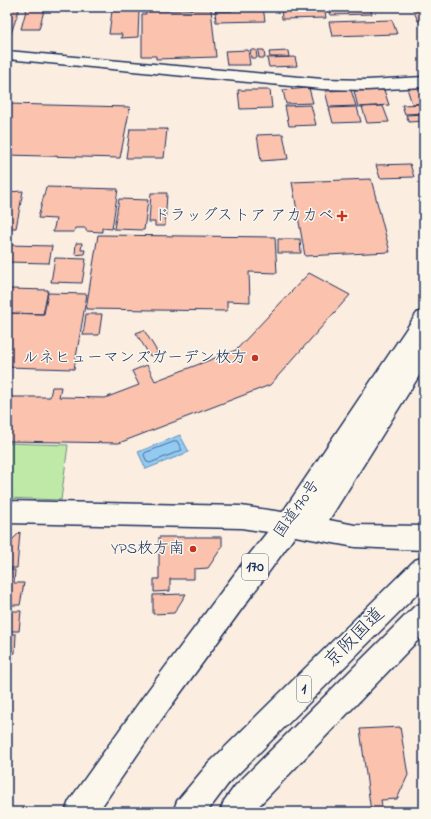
<svg xmlns="http://www.w3.org/2000/svg" width="431" height="819" font-family="'Indie Flower','Klee One',sans-serif">
<rect width="100%" height="100%" fill="#fbede0"/>
<filter id="ink" filterUnits="userSpaceOnUse"><feTurbulence type="fractalNoise" baseFrequency=".025" numOctaves="2"/><feDisplacementMap in="SourceGraphic" scale="8" xChannelSelector="R" yChannelSelector="G"/><feConvolveMatrix kernelMatrix="1 2 1 2 8 2 1 2 1" color-interpolation-filters="sRGB"/></filter>
<g filter="url(#ink)">
<!-- green -->
<path fill="#bfe9a6" stroke="#6d8c82" d="M7,443l61,2 -7,55 -54,-2z"/>
<!-- water -->
<path fill="#92caf1" stroke="#628cb6" d="M180,435l9,17 -43,17 -8,-17z"/>
<g fill="none" stroke-linecap="round" stroke-linejoin="round">
<!-- shore -->
<path stroke="#4b6d99" stroke-width="1" d="M177,441l5,9 -32,13 -3,-1 -3,-7 1,-2z"/>
</g>
<!-- building -->
<path fill="#fbc3ae" stroke="#1b2f5e" d="M7,7h13l-13,38z
M27,7h18l-6,22h-18z
M231,7h32l2,14 -49,1 -1,-11h17z
M281,7h43l2,11 -44,1z
M328,7h42l2,7 -42,1z
M412,7h12v14h-6z
M211,9l5,48 -60,2v-3h-14v-42h4v-3z
M139,10l-1,27 -17,1 1,-4h-13l3,-23z
M392,20l5,14 -65,2 -3,-14z
M248,50l2,15h-23l-2,-14z
M250,50h6l1,8h-6z
M258,50h6l1,8h-6z
M288,51l1,6h-19l-1,-5z
M295,57l2,9 -28,1 -2,-9z
M309,88l4,15 -27,1 -3,-14z
M407,88h14l3,7v8l-12,1z
M238,90h32l2,18 -32,1z
M351,90l5,16 -27,1 -4,-16z
M384,90l5,15 -31,2 -4,-16z
M7,104l123,3 -10,51 -113,-3z
M424,104v9l-19,1 -3,-9z
M311,105l5,20 -27,1 -4,-20z
M383,106l6,16 -22,1 -5,-16z
M357,107l4,15 -28,1 -4,-15z
M424,114v7l-15,1 -3,-7z
M130,129h37l-3,29h-38z
M283,134l5,25 -27,2 -4,-26z
M410,164l4,13 -34,1 -4,-13z
M371,179l19,73 -85,4 -13,-74z
M46,187l72,2 -6,40 -10,-1v4l-16,-1v-3h-11l-1,4h-21l3,-13 -18,-1z
M23,191l-7,37h-9v-36z
M151,193h16l-2,33h-10v-4h-6z
M119,199l29,1 -4,30 -30,-1z
M98,235l177,2 2,36 -28,-1 1,30 -23,-1v10l-141,-2z
M278,239h22l1,14h-23z
M76,243h6l-1,7h4l-1,4 -9,1z
M7,245l45,1 -3,17 -42,-1z
M55,258l31,1 -4,24 -31,-1z
M309,273l41,22 -80,90 -151,58 -112,-2v-44h43l2,-10h9l-2,10 46,1 34,-13 -7,-14 15,-6 8,16 81,-31z
M10,289l38,1 -5,24 -36,-1v-13z
M48,293l39,1 -13,75 -67,-2v-54l37,1z
M86,314h16l-3,21h-16z
M144,330l14,23 -8,3 -14,-23z
M20,532l-3,36h-10v-23z
M159,537h63v10l-14,21 -14,1v10h-24v12l-16,1v-13h5z
M7,570h8l-1,13h10l-4,22h-13z
M186,594l-12,19 -21,1v-19z
M7,611h14l-2,20h-12z
M7,634h9l-1,19h-8z
M7,656h6l-3,20h-3z
M400,727l8,48 -11,24 -16,1 2,12h-12l-11,-83z"/>
<g fill="none" stroke-linecap="round" stroke-linejoin="round">
<!-- minor casing -->
<g stroke="#1b2f5e" stroke-width="3">
<path id="minor" d="M7,51l315,28 45,1 57,-3v10l-57,3 -45,-1 -315,-30z
M7,501l234,5 48,7 9,3 3,8 -3,8 -9,3 -48,-7 -234,-5z"/>
</g>
<!-- highway casing -->
<g stroke="#1b2f5e" stroke-width="3">
<path id="highway" d="M424,310v25l-6,9 6,-2v26l-95,152 26,5 69,1v24l-69,-3 -60,-11 -132,181 -65,95h-33l4,-11 74,-104 102,-137 35,-44 137,-203z
M424,557v30l-196,197 -21,28h-34l4,-11 31,-37 207,-204z
M424,602v32l-171,178h-33l4,-11 11,-15 180,-180z"/>
</g>
<!-- minor -->
<use href="#minor" fill="#fbf7ec" fill-rule="evenodd"/>
<!-- highway -->
<use href="#highway" fill="#fbf7ec" fill-rule="evenodd"/>
</g>
</g>
<!-- markers -->
<g fill="#c8321e" stroke="#fbf7ec" stroke-width="1.5">
<path d="M340 210h4v4h4v4h-4v4h-4v-4h-4v-4h4z"/>
<circle cx="255" cy="358" r="4"/>
<circle cx="193" cy="549" r="4"/>
</g>
<g text-anchor="middle" dominant-baseline="central" stroke-width="3" stroke-linejoin="round" paint-order="stroke">
<!-- shield labels -->
<g fill="#fbf7ec" stroke="#5e6b89" stroke-width="1">
<rect x="242" y="554" width="26" height="26" rx="3"/>
<rect x="297" y="676" width="14" height="26" rx="3"/>
</g>
<g font-size="15" font-weight="bold" fill="#1b2f5e">
<text x="255" y="567">170</text>
<text x="304" y="689">1</text>
</g>
<!-- poi labels -->
<g font-size="16" fill="#1b2f5e" stroke="#fbf7ec" text-anchor="end">
<text x="334" y="216">ドラッグストア アカカベ</text>
<text x="247" y="358">ルネヒューマンズガーデン枚方</text>
<text x="185" y="549">YPS枚方南</text>
</g>
<!-- street labels -->
<g font-size="16" fill="#1b2f5e" stroke="#fbf7ec">
<text transform="translate(297 509) rotate(-55)">国道170号</text>
</g>
<!-- near-street labels -->
<g font-size="19" fill="#1b2f5e" stroke="#fbf7ec">
<text transform="translate(355 638) rotate(-45)">京阪国道</text>
</g>
</g>
<!-- margin -->
<rect width="431" height="819" fill="none" stroke="#fbf7ec" stroke-width="24"/>
<rect x="12" y="12" width="407" height="795" fill="none" stroke="#1b2f5e" stroke-width="1.5" filter="url(#ink)"/>
</svg>
